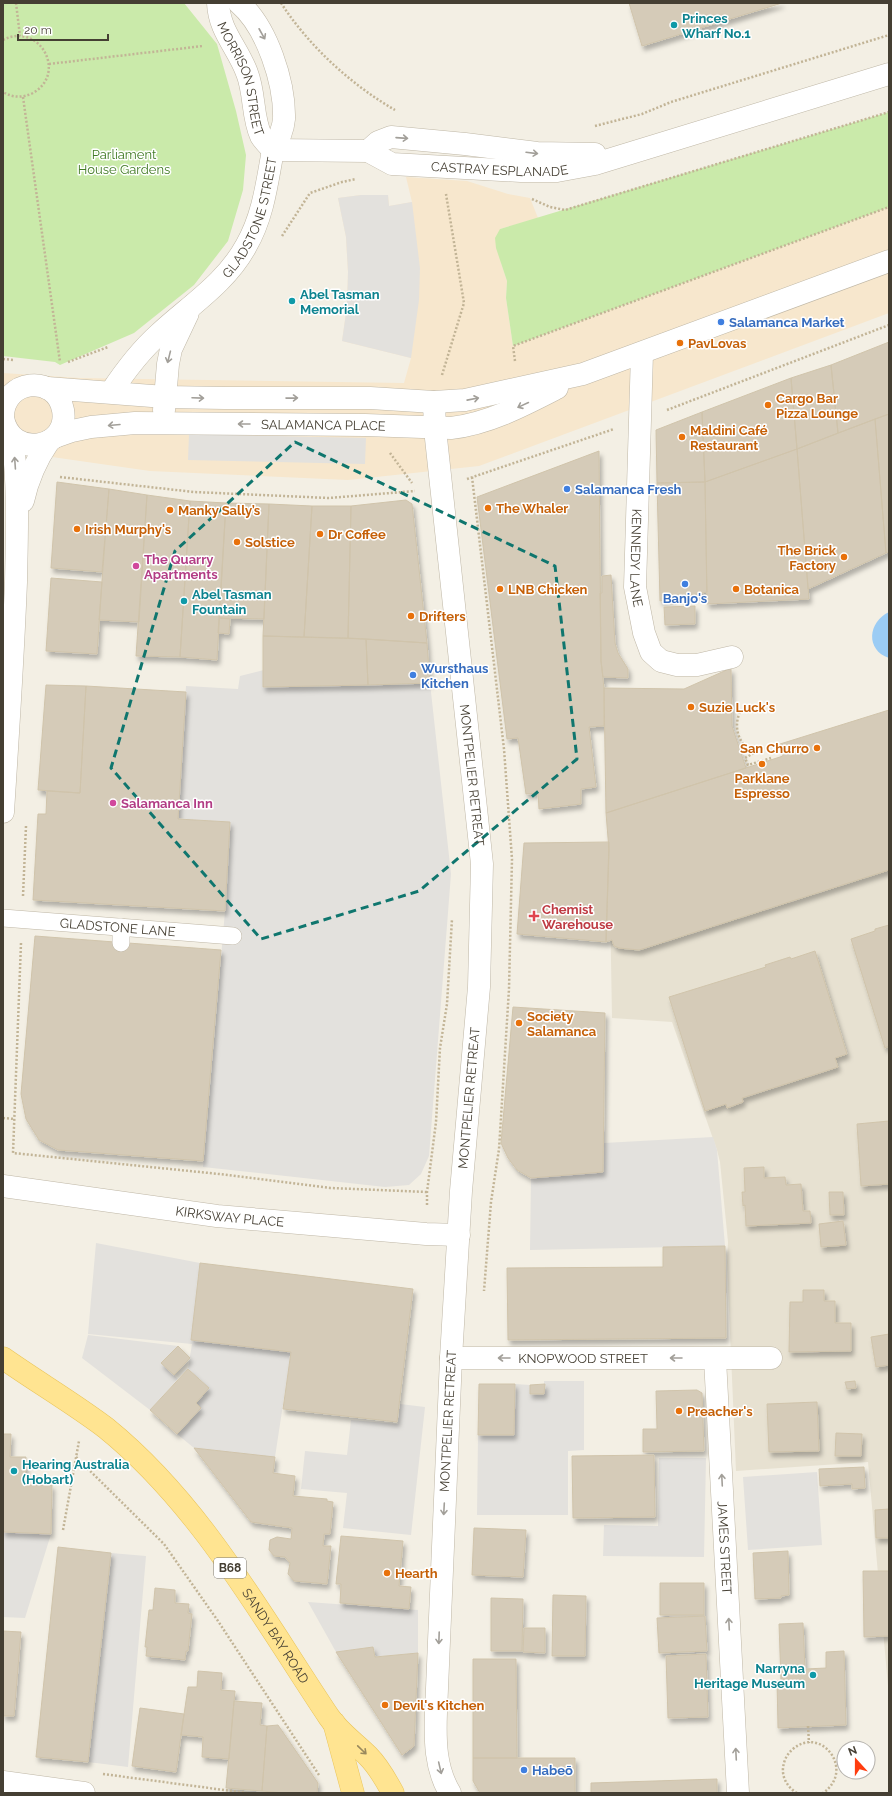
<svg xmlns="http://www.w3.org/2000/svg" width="892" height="1796" font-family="Raleway,sans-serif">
<defs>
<filter id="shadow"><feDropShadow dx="2.5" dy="4.5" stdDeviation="2" flood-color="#0004"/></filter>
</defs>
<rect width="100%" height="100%" fill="#f3efe4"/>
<!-- residential -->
<path fill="#e7e1d1" d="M889,741v956l-21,-235 -132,9 -9,-209 1,-20 -8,-80 -3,-12 -45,-128 -60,-4 -3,-176z"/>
<!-- commercial -->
<path fill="#f7e7cd" d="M406,177l61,4 41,13 22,4 8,20 -38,11 1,34 6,18 -1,17 7,48 376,-140v107l-410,153 -131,14 -198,-9 -147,-21v-77l76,5 325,5 7,-25 -69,-17 5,-35 1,-34 -2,-35 -8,-39 23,-3h27l1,11 23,-4z"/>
<!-- green -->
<path fill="#caeaaa" d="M3,3h181l33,41 19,67 10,44 -3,35 -15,51 -34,44 -60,48 -74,32 -5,-3 -52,-6z
M889,112v95l-376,139 -7,-48 1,-17 -11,-33 -1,-10 5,-9z"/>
<!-- parking -->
<path fill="#e3e1dd" d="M361,195h27l1,11 23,-4 8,66 -1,32 -8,58 -69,-17 5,-35 1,-34 -2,-35 -8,-39z
M189,434l177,4 -1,26 -177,-4z
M264,670v17l166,-4 21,191 -22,282 -8,18 -12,11 -24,2 -182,-20 22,-256 5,-89 -52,-3 8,-133 52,3 2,-13z
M713,1137l4,13 8,96 -195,4 1,-72 72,-6 1,-29z
M96,1243l104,20 -8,77 99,12 -16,105 -81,-9 -17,-14 24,-26 -5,-5 13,-15 -21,-19 4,-25 -104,-10z
M88,1335l90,11 -17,17 17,16 -28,31 -68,-52z
M544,1381h40v69l-16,1v64h-91l1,-80h36l1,-51 15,1v9h14z
M400,1404l25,3 -14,128 -68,-7 4,-35 -46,-4 4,-38 42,4 4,-35 47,4z
M659,1458h47l-2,99 -101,-1 1,-31 54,1z
M817,1472l5,73 -74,5 -5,-73z
M3,1532l48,2 -26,84 -22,-1z
M111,1553l35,3 -18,211 -40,-5z
M308,1602l110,8v43l-43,4 -2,-10 -37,5z"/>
<!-- water -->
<path fill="#9bccf4" d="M889,612v46c-24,-8 -21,-36 0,-46z"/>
<!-- building -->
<path fill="#d5cbb8" stroke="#d0c4ab" filter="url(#shadow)" d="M629,3h153l-140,43z
M889,342v72l-51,19 -7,-68z
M831,365l7,68 -41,16 -6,-71z
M791,378l6,71 -92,33 -3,-70z
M702,412l3,70 -48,1 -1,-53z
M889,414v138l-3,1 -11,-134z
M875,419l11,134 -78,36 -11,-140z
M797,449l12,150 -102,5 -2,-122z
M599,451l2,210 3,27v38l-15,1 7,60 -15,2v15l-42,5 -1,-16 -12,1 -8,-56 -11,1 -30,-242z
M57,482l52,7 -7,83 -51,-4z
M705,482l2,110 -47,9 -3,-118z
M109,489l38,6 -8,127 -40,-2z
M147,495l43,6 -10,156 -44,-1z
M406,500l6,4 15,139 -79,-5 3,-132z
M190,501l36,2 -9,157 -37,-3z
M226,503l43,1 -5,115 -45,-1z
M269,504l43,2 -8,131 -41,-1z
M312,506h39l-3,132 -44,-1z
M611,575l4,68 3,10 10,16v9l-25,-1 -2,-16 -1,-68h2v-17z
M51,578l51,4 -5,72 -51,-3z
M695,606v18l-30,1 -1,-18z
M219,618l11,1 -1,15 -11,-1z
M263,636l103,3 2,46 -105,2z
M366,639l61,4 3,40 -62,2z
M731,668l1,58 14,42 -140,45 -2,-125 80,1z
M46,685l40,1 -6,107 -42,-3z
M86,686l100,6 -8,127 52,3 -5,89 -192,-11 5,-86h8l1,-23 33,2z
M889,710v160l-250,80 -20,-2 -5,-2 -2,-6 -6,2 3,-92 -3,-37 177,-57 -3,-12z
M609,842l-3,100 -89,-8 7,-91z
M889,925v121l-4,2 -34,-109 24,-8v-2z
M35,936l186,14 -18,211 -145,-11 -19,-10 -13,-21 -5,-25z
M815,951l32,103 -12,4 3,9 -96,31 1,4 -16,6 -1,-4 -21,7 -36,-114 97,-30 -1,-2 25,-8 1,2z
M513,1007l92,6 -2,159 -72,6 -14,-8 -9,-12 -7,-15z
M889,1121v63l-28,2 -4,-62z
M764,1167v11l21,-1 1,8 15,-1 2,27h7l1,12 -65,3 -1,-21 -2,1 -1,-14h3l-1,-24z
M829,1192h14l1,23h-14z
M843,1221l3,24 -25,2 -2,-23z
M725,1246l1,92 -218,2 -1,-72 156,-1v-20z
M200,1263l213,26 -16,133 -114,-13 8,-57 -100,-12z
M803,1290h21v11h11v22h16v28l-62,1 1,-50h13z
M889,1334v31l-13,2 -5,-30z
M178,1346l12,12 -16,17 -13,-12z
M188,1369l21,19 -13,15 5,5 -24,26 -27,-24z
M855,1381l1,7 -9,1 -2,-7z
M479,1384h36l-1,51h-36z
M545,1384l-1,10h-14v-9z
M697,1390l5,3 2,58 -61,1v-23h14l-1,-38z
M817,1402l2,49 -50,1 -2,-48z
M836,1433l26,1 -1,22h-26z
M3,1434h8l-1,23h16l-1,28h27l-1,49 -48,-2z
M194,1448l81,9 -2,16 22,3 -2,20 34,3v2l6,1 -3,32h-6l-1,12h8l-4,38 -33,-3 -6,-7 2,-11 -5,-6 -11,-1 -5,-6 1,-10 7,-3 14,2 1,-11 -41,-6z
M654,1455l1,62 -82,1 -1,-62z
M864,1467l1,21 -13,1v-5l-32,2 -1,-17z
M889,1509v29h-13l-1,-28z
M474,1528l52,2 -3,47 -51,-2z
M341,1536l62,5 -4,45 12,1 -2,22 -69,-6 1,-19h-5z
M58,1547l53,6 -23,209 -52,-5z
M788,1551l1,44 -8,1v2l-26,1 -2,-46z
M863,1571h26v65l-25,1z
M660,1583h44v32h-44z
M155,1588l20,2v13l14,1 -1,9 4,1 -4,37h-2l-1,9 -39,-4 1,-9h-2l4,-37h4z
M553,1595l33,1 -1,60h-33z
M491,1598l32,1 -1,52h-31z
M705,1616l2,35 -48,2 -2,-35z
M803,1623l2,46 21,-1v-16l18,-1 2,74 -68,3 -1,-47h4l-2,-57z
M524,1628h21v25l-22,-1z
M3,1631l18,1 -7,84h-11z
M373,1647l2,10 43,-4 -4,93 -12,9 -66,-103z
M706,1654l2,63 -40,1 -2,-62z
M473,1659h43l1,99h-44z
M198,1671l24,2 -1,17 14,1 -6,68 -27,-2 1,-20 -22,-2 7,-48h9z
M234,1701l28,2 -2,22 7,1 -5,65 -36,-3z
M140,1708l44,6 -8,58 -44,-6z
M278,1725l40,58 -1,10h-33l-22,-2 5,-65z
M473,1758h102v35h-95l-7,-12z
M717,1779v14h-126v-10z"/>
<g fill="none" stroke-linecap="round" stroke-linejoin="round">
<!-- service casing -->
<g stroke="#bfb7a6" stroke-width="18">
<g id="service">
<path id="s1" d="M3,918l230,18"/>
<path d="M121,943v-16"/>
</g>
</g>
<!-- pedestrian casing -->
<g stroke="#bfb7a6" stroke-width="23">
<g id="pedestrian">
<path id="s2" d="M642,353l-7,234 9,46 7,19 10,9 16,4h20l35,-8"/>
</g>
</g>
<!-- minor casing -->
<g stroke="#bfb7a6" stroke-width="23">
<g id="minor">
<path d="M47,388l118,9 60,1h145l64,4 31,-2 118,-26 306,-113"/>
<path id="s3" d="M111,392c14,-21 29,-41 48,-58 30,-28 67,-51 87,-88 17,-29 21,-63 27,-96"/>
<path id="s4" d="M434,402l1,27 47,435 -3,123 -18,204 -10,167 -15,354c-1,28 -1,56 14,81"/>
<path d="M164,410l4,-46 3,-15 17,-36"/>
<path d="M3,417c0,-38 53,-44 60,-7 7,39 -52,50 -60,8"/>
<path id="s5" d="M55,437l17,-6 19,-4 44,-4 230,2 86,3c37,-4 73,-23 106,-40"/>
<path d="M23,501c5,-23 13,-41 26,-60"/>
<path d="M3,812c5,-77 10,-153 13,-230 1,-48 3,-97 -4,-145"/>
<path id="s6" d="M3,1186l214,30 209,18 33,1"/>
<path id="s7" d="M451,1358h320"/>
<path id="s8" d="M715,1359l23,434"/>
<path d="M3,1782l81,11"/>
</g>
</g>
<!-- tertiary casing -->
<g stroke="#bfb7a6" stroke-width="23">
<g id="tertiary">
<path id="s9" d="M218,3c1,28 20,45 29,70 8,20 5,44 14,63 3,5 8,10 12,14"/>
<path d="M239,3c28,24 46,80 45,116 -1,12 -6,21 -11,31"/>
<path id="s10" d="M273,150l95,1 24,13 129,7h36l38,-7 294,-90"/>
<path d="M368,151l10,-9 13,-5 74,7 72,9 58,1"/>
</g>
</g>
<!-- primary casing -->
<g stroke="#eac55a" stroke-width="23">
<g id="primary">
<path id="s11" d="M3,1358c34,24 70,45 103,70 95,77 156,189 223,289 10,15 26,26 39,39 10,10 18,24 25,37"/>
<path d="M334,1723l19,70"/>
</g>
</g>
<!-- path -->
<path stroke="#c2b496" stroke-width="2.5" stroke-dasharray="2 2" stroke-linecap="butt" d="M16,3l4,33
M281,3c28,43 69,81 114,107
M3,40c36,-19 65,33 30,53 -10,5 -20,5 -30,-1
M49,64l154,-18
M23,97l37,265
M595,126l47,-12 29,-12 218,-67
M532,199l18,8 15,3 324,-98
M282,236l28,-43 32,-11 14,-3
M3,359l11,1
M515,361l-2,-15 376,-139
M68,362l40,-15
M442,375l22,-72 -18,-109
M667,410l222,-85
M390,453l22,30
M60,477l134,15 135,6 86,-7
M472,477l32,272 8,110 -3,130 -10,160 -8,53 -7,89
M467,479l147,-50
M740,712c-5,11 -4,23 4,33 3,3 7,4 10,8l-9,5 3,7 23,-7
M23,896l3,-70
M21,943l-8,210 206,21 111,14 97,4
M3,1118l12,1
M427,1205v-13l9,-70 4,-74 7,-44 5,-85
M76,1457l88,87 54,77 101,154
M63,1530l16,-89
M808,1726l1,17
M103,1774l144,19
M797,1793c-9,-5 -15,-15 -14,-25 1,-8 4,-14 10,-19 28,-24 63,21 30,44"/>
<!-- service -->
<use href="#service" stroke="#fff" stroke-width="17"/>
<!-- pedestrian -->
<use href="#pedestrian" stroke="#fff" stroke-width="22"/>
<!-- minor -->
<use href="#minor" stroke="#fff" stroke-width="22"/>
<!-- tertiary -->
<use href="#tertiary" stroke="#fff" stroke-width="22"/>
<!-- primary -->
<use href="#primary" stroke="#ffe491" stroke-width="22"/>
</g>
<!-- one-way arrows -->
<defs><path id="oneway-shaft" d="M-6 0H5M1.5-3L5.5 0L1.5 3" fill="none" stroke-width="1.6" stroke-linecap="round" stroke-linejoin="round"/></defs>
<g stroke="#a29f99">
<use href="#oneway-shaft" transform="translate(262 34) rotate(61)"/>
<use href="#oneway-shaft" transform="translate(402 138) rotate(4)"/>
<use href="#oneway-shaft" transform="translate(532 153) rotate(7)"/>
<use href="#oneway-shaft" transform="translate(169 357) rotate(104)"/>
<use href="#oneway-shaft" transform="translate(198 398) rotate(2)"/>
<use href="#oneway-shaft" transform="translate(292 398) rotate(-1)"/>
<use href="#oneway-shaft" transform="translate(473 399) rotate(-11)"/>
<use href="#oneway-shaft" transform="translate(523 405) rotate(155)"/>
<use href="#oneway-shaft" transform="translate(244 424) rotate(-180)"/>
<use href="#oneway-shaft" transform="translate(114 425) rotate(175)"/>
<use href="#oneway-shaft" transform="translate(15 463) rotate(-94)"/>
<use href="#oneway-shaft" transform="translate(504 1358) rotate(-180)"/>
<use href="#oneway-shaft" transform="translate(676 1358) rotate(-180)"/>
<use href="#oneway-shaft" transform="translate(722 1480) rotate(-93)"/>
<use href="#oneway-shaft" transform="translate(444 1509) rotate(93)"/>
<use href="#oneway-shaft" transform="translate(729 1624) rotate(-93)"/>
<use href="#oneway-shaft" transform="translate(439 1638) rotate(92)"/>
<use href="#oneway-shaft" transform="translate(736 1754) rotate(-93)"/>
<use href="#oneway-shaft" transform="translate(440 1768) rotate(77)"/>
</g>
<use stroke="#99895d" href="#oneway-shaft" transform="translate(362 1750) rotate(44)"/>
<!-- marked area -->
<path fill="none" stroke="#0f766e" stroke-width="3" stroke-dasharray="8 5" stroke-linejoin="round" d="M295,442l260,124 22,193 -158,132 -158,48 -150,-171 64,-217z"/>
<!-- markers -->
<g fill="#0f9aa8" stroke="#fff" stroke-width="1.5">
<circle cx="674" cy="25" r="4"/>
<circle cx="292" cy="301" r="4"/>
<circle cx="184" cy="601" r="4"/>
<circle cx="14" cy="1471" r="4"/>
<circle cx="813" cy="1675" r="4"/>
</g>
<g fill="#3f7fe0" stroke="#fff" stroke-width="1.5">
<circle cx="721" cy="322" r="4"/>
<circle cx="567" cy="489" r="4"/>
<circle cx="685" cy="584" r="4"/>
<circle cx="413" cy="675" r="4"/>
<circle cx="524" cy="1770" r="4"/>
</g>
<g fill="#e8710a" stroke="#fff" stroke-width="1.5">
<circle cx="680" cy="343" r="4"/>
<circle cx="768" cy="405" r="4"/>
<circle cx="682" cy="437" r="4"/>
<circle cx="488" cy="508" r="4"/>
<circle cx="170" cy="510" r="4"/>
<circle cx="77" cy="529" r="4"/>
<circle cx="320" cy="534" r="4"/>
<circle cx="237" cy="542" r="4"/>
<circle cx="844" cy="557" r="4"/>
<circle cx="500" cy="589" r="4"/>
<circle cx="736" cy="589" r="4"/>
<circle cx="411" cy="616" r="4"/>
<circle cx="691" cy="707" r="4"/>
<circle cx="817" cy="748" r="4"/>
<circle cx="762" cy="764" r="4"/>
<circle cx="519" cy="1023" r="4"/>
<circle cx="679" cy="1411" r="4"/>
<circle cx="387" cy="1573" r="4"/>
<circle cx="385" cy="1705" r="4"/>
</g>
<g fill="#d1479c" stroke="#fff" stroke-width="1.5">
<circle cx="136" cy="566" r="4"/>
<circle cx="113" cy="803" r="4"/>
</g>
<path fill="#e0444e" stroke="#fff" stroke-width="1.5" d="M532 910h4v4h4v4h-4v4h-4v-4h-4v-4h4z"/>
<g text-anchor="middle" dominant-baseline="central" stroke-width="3" stroke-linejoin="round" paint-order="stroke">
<!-- shield labels -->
<rect fill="#fff" stroke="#7d7970" stroke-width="1" x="214" y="1558" width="32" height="20" rx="3"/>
<g font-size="12" font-weight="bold" fill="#453f33">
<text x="230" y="1568">B68</text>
</g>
<!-- culture labels -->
<g font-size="13" font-weight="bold" fill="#0d838f" stroke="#fff" text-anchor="start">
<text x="682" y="18">Princes<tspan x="682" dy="15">Wharf No.1</tspan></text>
<text x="300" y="294">Abel Tasman<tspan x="300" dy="15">Memorial</tspan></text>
<text x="192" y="594">Abel Tasman<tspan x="192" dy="15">Fountain</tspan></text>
<text x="22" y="1464">Hearing Australia<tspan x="22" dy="15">(Hobart)</tspan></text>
<text x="805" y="1668" text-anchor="end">Narryna<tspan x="805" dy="15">Heritage Museum</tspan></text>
</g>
<!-- street labels -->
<g font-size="13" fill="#453f33" stroke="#fff">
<text stroke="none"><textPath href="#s9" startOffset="80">MORRISON STREET</textPath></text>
<text stroke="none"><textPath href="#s10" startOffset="230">CASTRAY ESPLANADE</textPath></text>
<text stroke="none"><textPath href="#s3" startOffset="228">GLADSTONE STREET</textPath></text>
<text stroke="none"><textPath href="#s5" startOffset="270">SALAMANCA PLACE</textPath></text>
<text stroke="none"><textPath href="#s2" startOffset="205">KENNEDY LANE</textPath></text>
<text stroke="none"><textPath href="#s4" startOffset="375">MONTPELIER RETREAT</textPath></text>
<text stroke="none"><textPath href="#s1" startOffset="115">GLADSTONE LANE</textPath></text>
<text transform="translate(469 1098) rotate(-85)">MONTPELIER RETREAT</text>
<text stroke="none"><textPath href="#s6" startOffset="229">KIRKSWAY PLACE</textPath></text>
<text stroke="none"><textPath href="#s7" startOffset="132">KNOPWOOD STREET</textPath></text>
<text transform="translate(448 1421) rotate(-87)">MONTPELIER RETREAT</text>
<text stroke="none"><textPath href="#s8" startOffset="189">JAMES STREET</textPath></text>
<text stroke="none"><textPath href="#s11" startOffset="394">SANDY BAY ROAD</textPath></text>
</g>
<!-- park labels -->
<g font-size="13" fill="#417a24" stroke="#fff">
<text x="124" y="154">Parliament<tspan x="124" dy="15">House Gardens</tspan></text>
</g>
<!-- shop labels -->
<g font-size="13" font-weight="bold" fill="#366cbe" stroke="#fff" text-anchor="start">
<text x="729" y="322">Salamanca Market</text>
<text x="575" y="489">Salamanca Fresh</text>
<text x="685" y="598" text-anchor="middle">Banjo's</text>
<text x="421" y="668">Wursthaus<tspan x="421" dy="15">Kitchen</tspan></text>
<text x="532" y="1770">Habeō</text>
</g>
<!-- food labels -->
<g font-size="13" font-weight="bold" fill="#c56008" stroke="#fff" text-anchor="start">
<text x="688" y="343">PavLovas</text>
<text x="776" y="398">Cargo Bar<tspan x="776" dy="15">Pizza Lounge</tspan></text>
<text x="690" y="430">Maldini Café<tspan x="690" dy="15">Restaurant</tspan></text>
<text x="496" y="508">The Whaler</text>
<text x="178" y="510">Manky Sally’s</text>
<text x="85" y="529">Irish Murphy's</text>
<text x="328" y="534">Dr Coffee</text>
<text x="245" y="542">Solstice</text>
<text x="836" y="550" text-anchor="end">The Brick<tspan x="836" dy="15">Factory</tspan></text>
<text x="508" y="589">LNB Chicken</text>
<text x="744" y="589">Botanica</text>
<text x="419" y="616">Drifters</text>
<text x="699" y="707">Suzie Luck's</text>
<text x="809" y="748" text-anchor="end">San Churro</text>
<text x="762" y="778" text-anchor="middle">Parklane<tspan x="762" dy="15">Espresso</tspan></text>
<text x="527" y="1016">Society<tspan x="527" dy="15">Salamanca</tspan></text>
<text x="687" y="1411">Preacher's</text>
<text x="395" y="1573">Hearth</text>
<text x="393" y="1705">Devil's Kitchen</text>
</g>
<!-- hotel labels -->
<g font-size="13" font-weight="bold" fill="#b23c85" stroke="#fff" text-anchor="start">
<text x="144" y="559">The Quarry<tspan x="144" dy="15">Apartments</tspan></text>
<text x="121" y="803">Salamanca Inn</text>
</g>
<!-- health labels -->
<g font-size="13" font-weight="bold" fill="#be3a42" stroke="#fff" text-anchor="start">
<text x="542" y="909">Chemist<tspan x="542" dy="15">Warehouse</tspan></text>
</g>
</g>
<!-- border -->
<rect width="892" height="1796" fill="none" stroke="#453f33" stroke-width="8"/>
<!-- north arrow -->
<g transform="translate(856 1760) rotate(339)"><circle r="19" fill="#ffffff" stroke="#b5b2ad"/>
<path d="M0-3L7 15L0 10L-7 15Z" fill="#ff3d0f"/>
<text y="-6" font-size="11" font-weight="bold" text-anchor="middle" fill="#453f33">N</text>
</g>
<!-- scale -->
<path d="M18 34v6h90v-6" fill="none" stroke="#453f33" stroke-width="2"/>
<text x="24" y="34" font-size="12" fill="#453f33" stroke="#ffffff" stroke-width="3" paint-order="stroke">20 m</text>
</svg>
